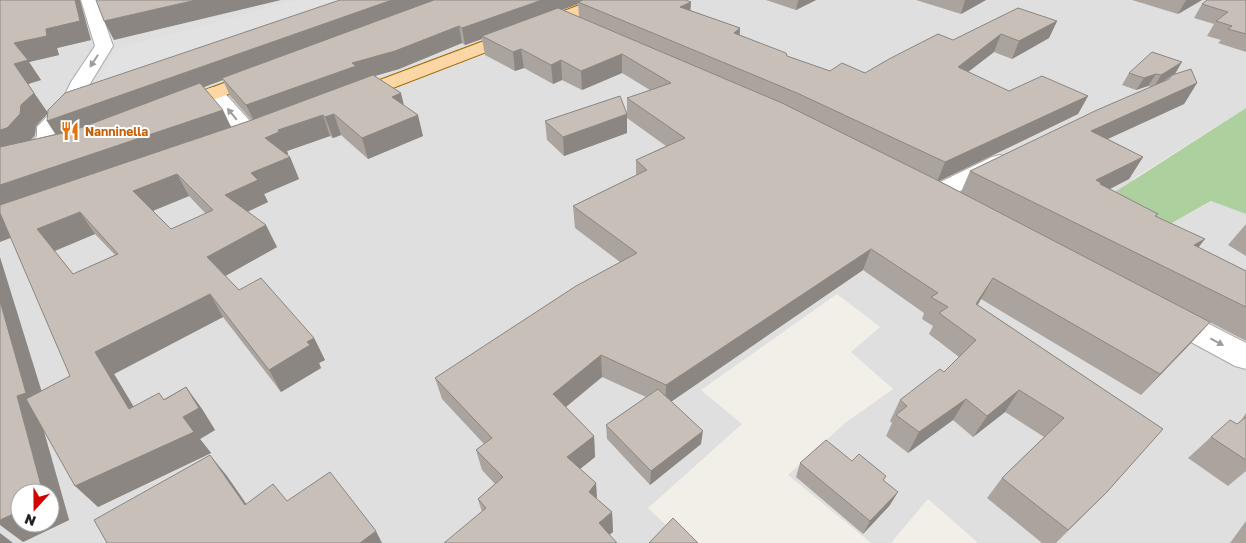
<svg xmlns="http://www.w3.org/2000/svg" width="1246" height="543" font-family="'Golos Text',sans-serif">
<rect width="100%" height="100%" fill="#f2efe9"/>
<!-- residential -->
<path fill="#e0dfdf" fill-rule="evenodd" d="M0,0h1246v108l-113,71 14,58 65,-36 34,13v329h-268l-50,-44 -37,44h-20l-83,-68 57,-52 48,-34 -42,-37 29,-25 -43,-33 -136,96 41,34 -94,84 37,35h-685zM20,493h30v30h-30z"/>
<!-- forest -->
<path fill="#add19e" d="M1246,108v106l-35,-13 -64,36 -54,-31z"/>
<!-- parking -->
<path fill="#e2e2e2" d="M297,0h51l-255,89 20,-35 6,-4 -2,-1z"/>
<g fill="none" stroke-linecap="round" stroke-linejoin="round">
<!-- minor casing -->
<g stroke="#a9a9a9" stroke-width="2">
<path id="minor" d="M81,0h16l16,46 -22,36 -10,22 -22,24c0,13 -11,27 -22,34 -5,3 -11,1 -16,0l-3,-5 19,-21v-9l25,-26 9,-19 24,-36z
M214,87l7,2 37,41 3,5 -3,5 -8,2 -8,-2 -35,-43 -3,-4 3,-4z
M1000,155l8,2 3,5 -3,5 -62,31 -9,2 -9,-2 -3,-5 3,-5 64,-31z
M1168,305l10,3 68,35v26l-11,-3 -77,-42 -5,-8 5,-8z"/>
</g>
<!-- major casing -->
<g stroke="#a06b00" stroke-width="2">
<path id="major" d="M593,0h23l-2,3 -255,98 -7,2 -7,-2 -3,-4 3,-4z
M261,69l7,2 3,4 -3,4 -86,33 -7,2 -7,-2 -3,-4 3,-4z"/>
</g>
<!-- minor -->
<use href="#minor" fill="#fff" fill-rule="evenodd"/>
<!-- major -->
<use href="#major" fill="#fcd6a4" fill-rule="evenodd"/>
</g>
<!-- wall -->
<path fill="#aba49e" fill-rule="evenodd" d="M0,0l91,40 -34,8 2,7 -30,7 12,18 -13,4 20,29 -12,13 -1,9 -4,5 24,-6 -8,-13 293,-121h346l4,10 50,18v7l47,21 43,15 35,2 88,-33 104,-19 -8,17 -37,21 -18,-7 -26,20 41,19 79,5 -10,18 -139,67 22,11 9,-21 181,-84 -3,-1 -12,4 -14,-5 7,-12 46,1 -3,1 25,8 -13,21 -76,35 35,18 -14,22 -19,10 46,27 42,31 48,24v70l-52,-27 16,8 -20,22 -49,51 -160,-96 -3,6 185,124 -57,64 -50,50h-14l-55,-45 15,-20 42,-41 -39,-25 -32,25 -20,-17 -45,33 -22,-17 6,-13 -2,-2 10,-21 44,-28 15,-15 -30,-23 4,-8 -11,-7 2,-6 -61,-43 -192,131 30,43 -51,41 -43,-46 -1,-14 40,-28 -44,-20 -36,30 28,29 1,21 -15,12 16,14 1,16 15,13 1,20 -4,3 -127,-23 -4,-13 17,-15 -13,-14 -6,-20 8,-6 -42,-45 -7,-21 185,-116 -45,-34 -2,-22 63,-31v-15l30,-14 -39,-28v-20l23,-8 -28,-17 -40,17 -20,-10 -9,4 -29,-16 -9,3 -30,-16 -3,-16 -17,6 -3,-2 -63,26 -25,7 30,30 19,30 -55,23 -27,-24 -8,3 -3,-2 -43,15 1,3h-1l3,3 9,22 -35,15 4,8 -20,9 29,36 -52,29 14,14 75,48 11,22 -6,3 2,5 -40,24 -58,-75 -109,57 20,33 30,-8 22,-12 16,22 13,21 -15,9 11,14 -113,54 -54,-76 25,89 -46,22 18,-151 29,-15zM578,4l1,13 -17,-7zM1172,75l-3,4 -7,3zM223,80l7,16 21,24 -20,7 -27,-40zM189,196l17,18 -35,15 -18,-18zM95,234l20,21 -42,19 -18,-23z
M766,0h50l-20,10z
M916,0h70l-25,14z
M1132,0h70l-24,14z
M1206,0h40v52l-28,-9 3,-3 -14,-4 7,-12 -20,-6 8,-14 4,-3z
M545,121l82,12 -63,23 -17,-16z
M1246,224v32l-18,-11z
M1246,413v58l-18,15 -40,-28 23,-21 26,-13 3,-2z
M852,461l34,15 -3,5 7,24 -27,29 -67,-57 4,-14z
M1246,521v22h-16z"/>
<!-- shaded-wall -->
<path fill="#8b8681" d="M75,0h5l11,40 -34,8 2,7 -30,7 12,18 -13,4 -14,-20v-21l32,-14z
M196,0h85l-167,40 -10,-19z
M392,0h49l-219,78 1,2 -163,60 -13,-19z
M542,0h46l-10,2v2l-93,34 -3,-2v3l-17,6 -3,-17z
M799,0h17l-20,10 2,-9z
M965,0h21l-25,14z
M1186,0h16l-24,14z
M691,2l-1,16 -10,-11z
M1057,21l-8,17 -37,21 7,-18z
M459,26l3,17 -63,26 -38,11 -106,43 -9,-18 106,-42z
M740,28l-2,17 -4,-12z
M1001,34l-7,18 -43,33 7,-18z
M521,49l3,19 -9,3 -2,-19z
M622,54v19l-40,17 -1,-19z
M561,60l1,20 -9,4 -2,-19z
M1182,62l-7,12 -21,13 7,-12z
M1156,74l-8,12 -12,4 8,-12z
M1197,83l-13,21 -105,48 12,-21z
M34,93l14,20 -12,13 -1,9 -13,15 -22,5v-25l21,-25z
M401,93l5,21 -14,-17z
M1088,96l-10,18 -141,68 8,-20z
M223,110l10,21 -215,104 -18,7v-57z
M334,114l7,21 -8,3 -8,-21z
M627,114v19l-63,23 -1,-19z
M323,115l7,21 -43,15 1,3 -14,5 -9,-21 13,-8z
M418,115l5,21 -55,23 -6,-21z
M290,157l9,22 -35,15 4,8 -31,15 -12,-22 26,-22z
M1143,157l-14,22 -37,19 4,-18z
M177,174l12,22 -42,17 -14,-22z
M80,212l15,22 -41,17 -17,-22z
M266,225l11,22 -57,32 -13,-22z
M1205,239l-18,23 7,-17z
M871,249l-8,21 -198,136 1,-21z
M0,257l49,158 -9,3 29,102 -46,22 -23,-17v-5l20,-9v12h30v-30h-7l-26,-97 -17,-95z
M993,278l-12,21 -17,26 12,-21z
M210,294l13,23 -109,57 34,57 -19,-22 -34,-57z
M1210,322l-20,22 -49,51 19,-21z
M314,338l11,22 -6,3 2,5 -40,24 -12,-22 38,-28z
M601,355l1,22 -46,38 -3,-21z
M186,387l16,22 13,21 -15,9 11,14 -113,54 -23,-21 108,-69z
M1019,390l-14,22 -32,25 14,-21z
M966,399l-13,21 -45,33 11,-21z
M703,431l-2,13 -51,41 1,-14z
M594,436l1,21 -25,20 -3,-20z
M210,455l17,21 34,49 -16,-20z
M596,483l1,20 -8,-11z
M898,492l-8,13 -27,29 7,-13z
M612,512l1,20 -13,10 -1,-19z
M376,531l6,12h-22z
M0,533l13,10h-13z"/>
<!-- building -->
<path fill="#c7bfb8" stroke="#8b8681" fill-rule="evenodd" d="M0,0h75l5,21 -34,8 1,7 -33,7 14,17 -14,4 20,29 -13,12 -1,9 -13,14 -7,2z
M96,0h100l-92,21z
M340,0h52l-345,121 1,-11 17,-17z
M434,0h108l-80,28 -3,-2 -64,25 -43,12 4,3 -110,39 -24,-27z
M583,0h103l5,2 -11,5 60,21 -6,5 52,20 1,3 43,15 12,-8 23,10 24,-14 49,-25 15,6 65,-32 39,13 -38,20 -18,-7 -43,33 51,24 33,-15 46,20 -143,66 -148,-69 -219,-91z
M1207,0h39v34l-18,-5 4,-3 -16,-5 12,-9 -26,-8z
M558,8l224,95 153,76 275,143 -50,52 -167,-96 -17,26 187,125 -57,64 -38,37 -66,-52 62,-60 -45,-28 -32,26 -21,-17 -47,33 -23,-17 11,-9 -7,-6 40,-31 4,3 32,-32 -37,-27 9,-6 -17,-10 7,-4 -67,-44 -205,136 -65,-30 -48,39 41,42 -27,21 29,26 -7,9 23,20 -13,11 18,20h-173l42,-35 -8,-9 25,-22 -27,-27 16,-12 -57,-60 141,-92 61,-33 -64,-47 74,-36 -11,-10 49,-22 -58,-40 44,-15 -49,-29 -41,17 -20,-11 -10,5 -30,-16 -8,3 -31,-16z
M1152,52l30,10 -21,13 -5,-1 -12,4 -15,-5z
M1191,69l6,14 -106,48 52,26 -47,23 5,3 -1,1 58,30 -3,2 50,23 -11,6 52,26v36l-276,-136 127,-61 72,-31 3,-4z
M373,75l28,18 -9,4 26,18 -56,23 -28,-24 -9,3 -2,-2 -45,15 1,2 -14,6 25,19 -39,16 7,7 -33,15 41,30 -59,32 32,33 22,-12 53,60 -7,4 3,3 -41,25 -59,-76 -115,58 34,57 30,-16 5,7 22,-13 13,21 -16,9 11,15 -119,54 -49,-87 44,-23 -70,-163v-8l249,-84zM177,174l36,36 -42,19 -38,-38zM80,212l38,42 -45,20 -36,-45z
M200,83l23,27 -223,75v-38l72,-16z
M620,96l7,18 -64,23 -18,-16z
M0,301l26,92 -9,3 26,97h-23v18l-20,9z
M658,389l45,42 -52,40 -45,-46z
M1246,417v43l-35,-23 19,-17 7,4z
M826,440l26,21 7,-7 27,22 -3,4 15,12 -28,29 -70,-58z
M210,455l35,50 28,-21 14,17 43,-29 46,59 -16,12h-253l-13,-23z
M673,518l25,25h-49z"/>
<!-- one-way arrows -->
<defs><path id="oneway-solid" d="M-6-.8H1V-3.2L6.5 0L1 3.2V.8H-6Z" transform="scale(1.25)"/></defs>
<g fill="#9c9c9c">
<use href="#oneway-solid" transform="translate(94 61) rotate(123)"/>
<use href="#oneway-solid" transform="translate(232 114) rotate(-130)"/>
<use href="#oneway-solid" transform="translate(1217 342) rotate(28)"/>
</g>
<!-- icons -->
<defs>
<g id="restaurant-bare" transform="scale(1.5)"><path d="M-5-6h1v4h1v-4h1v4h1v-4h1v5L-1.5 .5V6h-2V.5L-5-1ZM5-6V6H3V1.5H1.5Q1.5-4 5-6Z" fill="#e8710a" stroke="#fff" stroke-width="2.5" paint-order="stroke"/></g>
</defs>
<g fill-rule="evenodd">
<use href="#restaurant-bare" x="70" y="131"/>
</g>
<g text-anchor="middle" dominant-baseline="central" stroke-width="4" stroke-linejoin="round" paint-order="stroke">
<!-- far-food labels -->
<g font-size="12" font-weight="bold" fill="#c56008" stroke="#fff" text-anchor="start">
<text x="85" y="131">Nanninella</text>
</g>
</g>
<!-- north arrow -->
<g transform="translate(35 508) rotate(201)"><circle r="24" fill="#ffffff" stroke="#a7a7a7"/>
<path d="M0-4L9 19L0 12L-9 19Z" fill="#d40000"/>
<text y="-8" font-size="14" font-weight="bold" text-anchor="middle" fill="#222222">N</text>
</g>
</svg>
